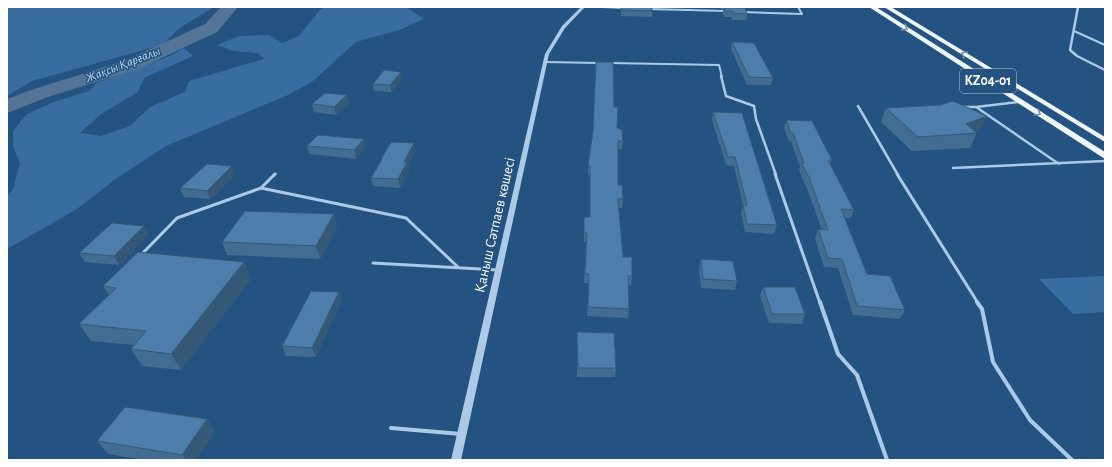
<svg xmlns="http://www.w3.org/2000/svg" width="1112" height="467" font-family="'Alegreya Sans',sans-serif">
<rect width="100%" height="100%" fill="#245381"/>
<!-- green -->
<path fill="#396d9f" d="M7,7h207l-33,20 -19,18 -130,36 -25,15z
M325,7h81l18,12 -25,11 -43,12 -43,39 -25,14 -122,51 -49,32 -40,31 -70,40v-53l6,-7 7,-26 -7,-17v-15l14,-17 27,-12 35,-11 7,-8 74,-27 14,-8 9,8 -49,22 -6,14 -37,22 -21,19 21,3 29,-10 20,-19 35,-15 4,-11 75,-22 -6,-6 -25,-2 -16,-6 22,-9 30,-1 13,8 17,-7 20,-25z
M1105,276v36l-32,2 -34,-35z"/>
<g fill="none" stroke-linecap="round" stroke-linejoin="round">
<!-- river -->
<path fill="#537495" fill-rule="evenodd" d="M221,7h17l-21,25 -79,37 -90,28 -41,16v-14l27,-10 90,-28 81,-37z"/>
<!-- service-far3 -->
<path stroke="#accae7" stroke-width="2" d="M602,7l22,1
M649,9l77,2
M743,12l59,2 -4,-7
M1074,31l31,14
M545,62l53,1
M610,63l109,2 3,12"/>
<!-- service-far2 -->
<path stroke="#accae7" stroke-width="2.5" d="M721,76l5,20 28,10 2,13 20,56
M858,106l40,69
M964,107h12l83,57
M976,107l43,-5
M953,168l152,-7
M274,175l1,-1"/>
<!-- service-far1 -->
<path stroke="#accae7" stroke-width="3" d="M775,174l45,129
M897,174l81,129
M261,188l14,-14
M141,255l36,-37 84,-30 145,30 53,50
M373,263l125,7"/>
<!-- service -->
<path stroke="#accae7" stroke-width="4" d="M820,302l18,52 19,21 30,85
M977,302l5,7 11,53 37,58 42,40
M391,428l70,6"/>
<!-- minor -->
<path stroke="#accae7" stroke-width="2.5" d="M1078,7l-8,43 7,6 28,14"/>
<!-- tertiary -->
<path fill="#accae7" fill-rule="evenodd" d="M581,7h4l-20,21 -16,26 -88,406h-10l94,-406 17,-28z"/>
<!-- primary -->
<path fill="#edf5fd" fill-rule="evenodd" d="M869,7h7l229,145v7z
M884,7h7l214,130v5z"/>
</g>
<!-- wall -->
<path fill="#426c92" d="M621,7l31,4v6l-31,-1z
M720,7h22v1l5,6 -1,6h-14l-1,-3h-7l-1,-3v-5h-2z
M732,42l41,36 -2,7h-24l-16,-36z
M402,79l-11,13 -17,-1 -1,-7z
M349,103l-13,12 -22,-3 -2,-8z
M940,105l47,11 -7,15 -4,1 1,1 -7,15 -58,3 -31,-29 5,-14z
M614,107l3,21 6,13 -1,8h-4v36l5,14 -1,9h-3l4,49 9,19 -1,9h-3l1,24 -1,9 -41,-2 2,-33h-5l2,-41h-2v-25h6v-42h-2v-9z
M713,112l64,113 -3,9 -29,-2 -4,-19 2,-8 -9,-39 -8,-1 -14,-45z
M786,120l46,40 -2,4 24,46 -3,8h-6l22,56 38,36 -5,9 -47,-4 -15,-47 -14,-1 -9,-29 3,-9 4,1 -16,-44 -7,-15 1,-4 -9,-26h-2l-5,-13z
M364,139l1,8 -9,12 -47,-5 -2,-8z
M415,151l-7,14 1,5 -9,18 -27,-2 -2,-8 10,-17v-2z
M235,175l-25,24 -26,-2 -4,-9z
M337,227l-17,32 -93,-4 -5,-13z
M149,234l-30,31 -34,-3 -6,-9z
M701,259l36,22 -2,9 -34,-2 -2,-20z
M244,262l7,17 -70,91 -39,-4 -11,-17 3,-4 -43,-4 -12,-17 30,-29 -6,-9z
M763,287l42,27 -3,10 -33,-1 -9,-27z
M339,292l2,9 -25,56 -30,-1 -4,-10z
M577,332l39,36 -1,9h-38z
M207,419l8,13 -19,28h-51l-37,-6 -11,-13z"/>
<!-- shaded-wall -->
<path fill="#365877" d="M401,72l1,7 -11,13 -1,-7z
M347,95l2,8 -13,12 -2,-8z
M987,116l-7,15 -7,2 -7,-9z
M364,139l1,8 -9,12 -2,-9z
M414,143l1,8 -7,14 1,5 -9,18 -2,-9 6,-17z
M232,166l3,9 -25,24 -3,-8z
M334,214l3,13 -17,32 -4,-13z
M144,226l5,8 -30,31 -5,-9z
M244,262l7,17 -70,91 -10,-16z
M339,292l2,9 -25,56 -4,-9z
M207,419l8,13 -19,28h-10l-4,-5z"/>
<!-- building -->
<path fill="#4d7daa" stroke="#365877" d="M621,7h31v4l-31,-1z
M724,8h21l2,6 -14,-1 -1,-2h-7z
M732,42l22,1 19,35 -24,-1z
M596,62h17l1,45h4l-1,21 5,2 1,11h-5v44h4l1,14h-5l5,58h9v19h-4l1,33 -41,-2 1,-33h-4l2,-41h-3v-16h6v-51h-2l5,-36z
M384,70l17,2 -11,13 -17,-1z
M325,93l22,2 -13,12 -22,-3z
M953,101l34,15 -21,8 11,9 -59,4 -32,-29 54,-3z
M713,112l29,1 35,112 -30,-1 -4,-19h4l-12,-48h-7z
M786,120l26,1 20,39h-4l26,50 -13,-1 26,65 23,2 15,34 -48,-4 -15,-47 -14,-1 -10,-29 10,1 -19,-53 -8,-14h3l-11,-30h-2z
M318,135l46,4 -10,11 -47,-4z
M391,142l23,1 -10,19h3l-9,17 -27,-1 11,-19h-1z
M207,164l25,2 -25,25 -27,-3z
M245,211l89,3 -18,32 -94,-4z
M112,223l32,3 -30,30 -35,-3z
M138,252l106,10 -73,92 -40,-5 15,-18 -67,-7 37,-36 -13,-2z
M701,259l32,2 4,20 -34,-2z
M763,287h32l10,27h-33z
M311,291l28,1 -27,56 -30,-2z
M577,332l37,1 2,35h-38z
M125,407l82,12 -25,36 -85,-14z"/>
<!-- one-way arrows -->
<defs><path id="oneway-chevron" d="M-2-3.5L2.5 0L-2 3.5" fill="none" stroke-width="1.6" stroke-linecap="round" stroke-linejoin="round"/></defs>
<g stroke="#7494b3">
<use href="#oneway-chevron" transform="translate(905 28) rotate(32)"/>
<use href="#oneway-chevron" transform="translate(964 54) rotate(-149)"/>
<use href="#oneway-chevron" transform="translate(1038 113) rotate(32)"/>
</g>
<g text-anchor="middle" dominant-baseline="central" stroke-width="3" stroke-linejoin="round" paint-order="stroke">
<!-- far-water labels -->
<g font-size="13" font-style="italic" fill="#b7d4ee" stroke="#245381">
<text transform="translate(123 65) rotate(-21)">Жақсы Қарғалы</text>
</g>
<!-- shield labels -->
<rect fill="#245381" stroke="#bdcbd9" stroke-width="1" x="960" y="69" width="56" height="24" rx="3"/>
<g font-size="14" font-weight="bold" fill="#fff">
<text x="988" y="81">KZ04-01</text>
</g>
<!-- street labels -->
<g font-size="15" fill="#fff" stroke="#245381">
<text transform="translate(495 225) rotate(-77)">Қаныш Сәтпаев көшесі</text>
</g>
</g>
<!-- border -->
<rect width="1112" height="467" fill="none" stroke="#ffffff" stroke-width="16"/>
</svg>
